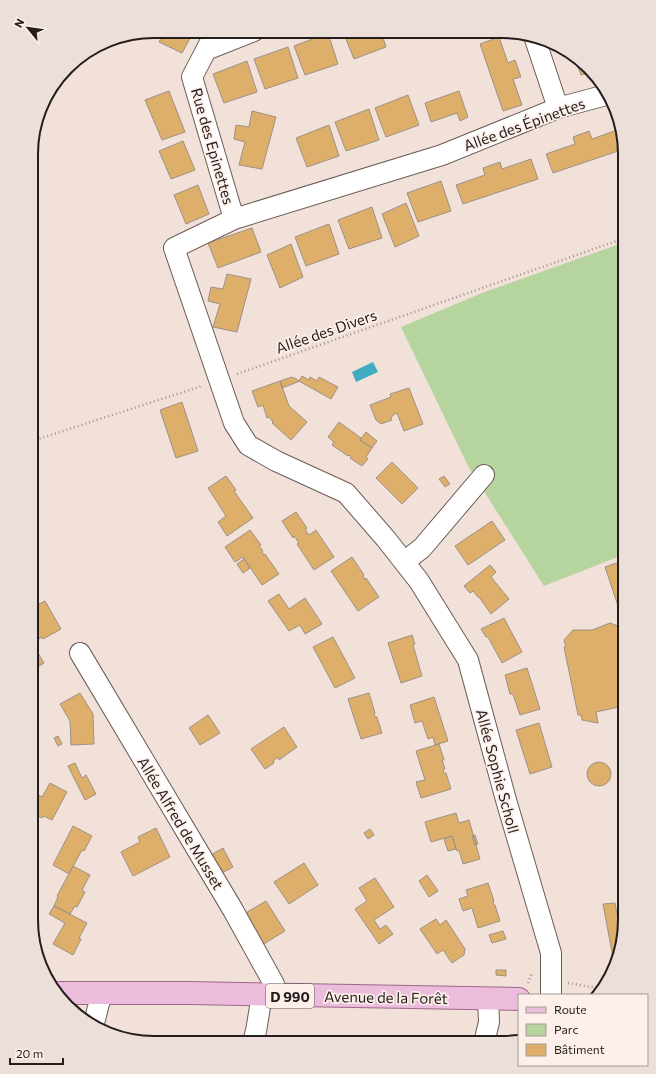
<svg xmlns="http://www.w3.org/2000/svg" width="656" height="1074" font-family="Commissioner,sans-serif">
<rect width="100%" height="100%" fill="#f2e1d9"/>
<!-- green -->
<path fill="#b5d49e" d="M625,242v312l-81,32 -76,-120 -67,-139 81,-34z"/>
<!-- water -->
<path fill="#40acc2" d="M373,362l5,10 -22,10 -4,-10z"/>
<!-- building -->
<path fill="#deae6b" stroke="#9c9285" d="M165,31h29l-12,22 -23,-11z
M343,32h38l5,15 -32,12z
M328,33l10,31 -33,11 -11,-29z
M499,37l9,26 7,-3 6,17 -8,2 9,26 -19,6 -23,-67z
M288,47l10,31 -33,11 -11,-30z
M576,56l1,1 12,16 -8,2 -7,-18z
M247,61l10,31 -33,11 -11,-29z
M169,91l16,41 -23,8 -17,-40z
M459,91l9,26 -8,4 -3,-8 -26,9 -6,-19z
M408,95l11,30 -33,12 -11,-29z
M369,109l10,31 -33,11 -11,-29z
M252,111l24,6 -14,52 -23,-4 6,-23 -11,-3 2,-14 13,2z
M329,125l10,31 -32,11 -11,-29z
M620,129l4,20 -71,24 -7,-19 29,-10 -2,-7 16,-6 3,8z
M183,141l12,29 -24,9 -12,-28z
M531,159l7,20 -75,25 -7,-19 29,-10 -2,-7 17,-6 2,7z
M441,181l10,30 -33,11 -11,-29z
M198,185l11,29 -23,10 -12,-29z
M406,203l13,33 -24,11 -13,-33z
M372,207l10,31 -33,11 -11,-29z
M329,224l10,30 -33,12 -11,-29z
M252,228l9,24 -43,16 -10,-25z
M291,244l12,33 -23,11 -13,-33z
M227,274l24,5 -14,53 -24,-5 7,-23 -12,-3 3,-14 12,2z
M302,376l7,4 1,-3 7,4 2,-4 19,10 -7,12 -32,-18z
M292,377l8,4 -18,7 -2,-7z
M280,381l9,25 18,16 -16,18 -19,-17 1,-1 -4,-5 -2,1 -4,-13 -5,2 -6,-16z
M409,388l14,36 -19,7 -7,-18 -4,2 -2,3 1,2 -11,4 -5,-4 -6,-15 21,-8 -1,-3z
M182,402l16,49 -22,7 -16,-48z
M339,422l22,16 -1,2 12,8 -6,9 2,2 -6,7 -12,-8 1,-1 -2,-2 -1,1 -16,-11 2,-3 -6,-5z
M366,432l11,9 -5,7 -12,-8z
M392,462l26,26 -16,16 -26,-26z
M226,476l10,14 -2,1 19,27 -26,18 -9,-14 8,-6 -18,-28z
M444,476l6,8 -5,3 -6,-8z
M296,512l11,16 -2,1 4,6 7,-5 18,27 -20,13 -17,-26 2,-1 -5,-7 -1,2 -11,-17z
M492,521l13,19 -37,25 -13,-19z
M250,530l11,15 -2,1 4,5 -1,1 2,3 1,-1 14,20 -17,11 -19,-28 -8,5 -10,-15z
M352,557l12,18 -1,1 2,4 1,-2 13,19 -21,14 -27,-40z
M244,559l6,9 -7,5 -6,-9z
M625,560v44l-7,2 -13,-39z
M490,565l6,7 -5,5 18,22 -18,15 -12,-17h-1l-5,-6 -3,2 -6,-7z
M279,594l10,15 16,-11 17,26 -17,10 -5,-9 -11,6 -21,-30z
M45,601l16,28 -18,10 -1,-2 -10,6 12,20 -13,8v-63z
M504,618l18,34 -20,11 -14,-26h-2l-5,-8z
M610,623l13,5 2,7v80l-5,-1 -1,-7 -23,5 2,11 -16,-3 -1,-5h-3l-14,-68h2l-2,-7 9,-10h19z
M412,635l3,9 -2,1 9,31 -21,7 -13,-40z
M333,637l22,41 -20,10 -22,-41z
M527,668l13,41 -20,6 -7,-21h-3l-5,-19z
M80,693l13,21 1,30 -23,1 -1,-24 -10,-17z
M369,693l6,20h-1l1,4h2l5,16 -21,6 -13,-40z
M434,697l14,44 -13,4 -2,-8 -5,2 -6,-18 -7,2 -5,-18z
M208,715l12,18 -20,12 -11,-17z
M539,723l13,44 -22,7 -14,-44z
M284,727l13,20 -18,13 -1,-3 -5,4 1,2 -9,6 -14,-20z
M58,736l4,8 -4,2 -4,-8z
M439,744l5,16h-2l3,9 -2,1 1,3h2l5,16 -30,9 -5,-16 9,-2 -9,-29z
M587 774a12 12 0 1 1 24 0a12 12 0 1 1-24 0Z
M75,763l7,15 4,-3 10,19 -11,6 -17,-34z
M50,783l17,9 -15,28 -8,-4 -2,2 -11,-6v-13l3,-6 8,4z
M456,813l3,10 10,-3 11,39 -17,5 -4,-14 -2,1 -5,-15 -21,6 -6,-20z
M73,826l19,10 -8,15 -2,-1 -13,24 -16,-9z
M156,828l14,29 -37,19 -12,-24 19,-10 -2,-5z
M370,829l4,6 -6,4 -4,-6z
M475,835l3,9 -3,1 -3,-9z
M452,836l4,13 -8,2 -4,-12z
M223,848l10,19 -13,7 -11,-18z
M304,863l14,22 -29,19 -15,-22z
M73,866l17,9 -8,15 3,2 -8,15 -2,-1 -5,8 -16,-8 4,-9 -1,-1z
M427,875l11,16 -9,6 -10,-16z
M375,878l19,29 -20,13 6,9 6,-4 7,9 -14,10 -24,-35 12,-8 -8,-13z
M488,883l6,18h-1l1,4h1l5,16 -22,7 -6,-20 -9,3 -4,-12 9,-3 -2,-6z
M266,901l19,30 -23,14 -18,-31z
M615,903l7,37 -5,23h-3l-11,-59z
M54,906l33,17 -8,15 2,1 -8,16 -20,-11 12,-21 -16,-9z
M436,919l4,6 6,-5 19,29 -1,6 -12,8 -9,-13 -6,4 -17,-25z
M503,931l3,8 -14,4 -3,-8z
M496,970h10v6l-10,-1z
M262,1036l15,5v1h-17z"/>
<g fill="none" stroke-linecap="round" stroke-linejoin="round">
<!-- minor casing -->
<g stroke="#6a5c55" stroke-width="22">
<path id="minor" d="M216,31l-24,46 42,142
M535,39l23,69
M206,50l48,-19
M404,562l18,-14 62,-73
M80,653l153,257 41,74v11
M551,995v-42l-45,-153 -38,-140 -49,-79 -33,-42 -40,-46 -70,-32 -28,-16 -14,-22 -60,-175 60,-29 208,-64 116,-47 48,-13
M94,1023l8,-31
M253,1042l3,-11 6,-36
M484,1043l5,-21 -1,-24"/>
</g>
<!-- major casing -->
<g stroke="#9d6888" stroke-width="24">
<path id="major" d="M60,993h129l330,6"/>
</g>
<!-- path -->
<path stroke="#9f928d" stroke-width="2.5" stroke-dasharray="1 3" stroke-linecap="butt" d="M237,374l388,-136
M32,441l170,-55
M528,983l4,-11
M568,983l35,6"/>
<!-- minor -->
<use href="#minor" stroke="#fff" stroke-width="20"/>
<!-- major -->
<use href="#major" stroke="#ebbcdb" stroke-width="22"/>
</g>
<g text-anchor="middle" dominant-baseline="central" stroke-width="3.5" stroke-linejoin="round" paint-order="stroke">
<!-- shield labels -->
<rect fill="#fdefe9" stroke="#645c59" stroke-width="1" x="266" y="984" width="48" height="24" rx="3"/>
<g font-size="14" font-weight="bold" fill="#231d1b">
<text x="290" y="996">D 990</text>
</g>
<!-- street labels -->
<g font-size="15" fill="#231d1b" stroke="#fdefe9">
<text transform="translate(524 124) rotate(-20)">Allée des Épinettes</text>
<text transform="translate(213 146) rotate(74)">Rue des Epinettes</text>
<text transform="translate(326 331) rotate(-19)">Allée des Divers</text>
<text transform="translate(498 771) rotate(75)">Allée Sophie Scholl</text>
<text transform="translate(181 823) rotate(59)">Allée Alfred de Musset</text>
<text transform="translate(386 997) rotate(1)">Avenue de la Forêt</text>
</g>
</g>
<!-- crop -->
<path d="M0 0H656V1074H0ZM154 38H502A116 116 0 0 1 618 154V920A116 116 0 0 1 502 1036H154A116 116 0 0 1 38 920V154A116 116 0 0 1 154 38Z" fill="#ecded9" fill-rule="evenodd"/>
<path fill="none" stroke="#231d1b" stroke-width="2" d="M154 38H502A116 116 0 0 1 618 154V920A116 116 0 0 1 502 1036H154A116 116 0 0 1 38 920V154A116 116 0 0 1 154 38Z"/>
<!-- legend -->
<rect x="518" y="994" width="130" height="72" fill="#fdefe9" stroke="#a69b97"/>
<rect x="526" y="1007" width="20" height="6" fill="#ebbcdb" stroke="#a69b97"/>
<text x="554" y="1014" font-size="12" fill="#231d1b">Route</text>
<rect x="526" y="1024" width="20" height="12" fill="#b5d49e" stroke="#a69b97"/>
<text x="554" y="1034" font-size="12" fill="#231d1b">Parc</text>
<rect x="526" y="1044" width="20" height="12" fill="#deae6b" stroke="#a69b97"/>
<text x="554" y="1054" font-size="12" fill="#231d1b">Bâtiment</text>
<!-- north arrow -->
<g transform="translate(28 28) rotate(299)" stroke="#fdefe9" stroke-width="3" paint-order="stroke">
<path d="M0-3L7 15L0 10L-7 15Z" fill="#231d1b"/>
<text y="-6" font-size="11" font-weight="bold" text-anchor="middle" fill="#231d1b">N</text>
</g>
<!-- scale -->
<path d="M10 1058v6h53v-6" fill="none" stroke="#231d1b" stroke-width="2"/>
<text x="16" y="1058" font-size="12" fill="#231d1b" stroke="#fdefe9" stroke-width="3" paint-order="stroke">20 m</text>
</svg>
